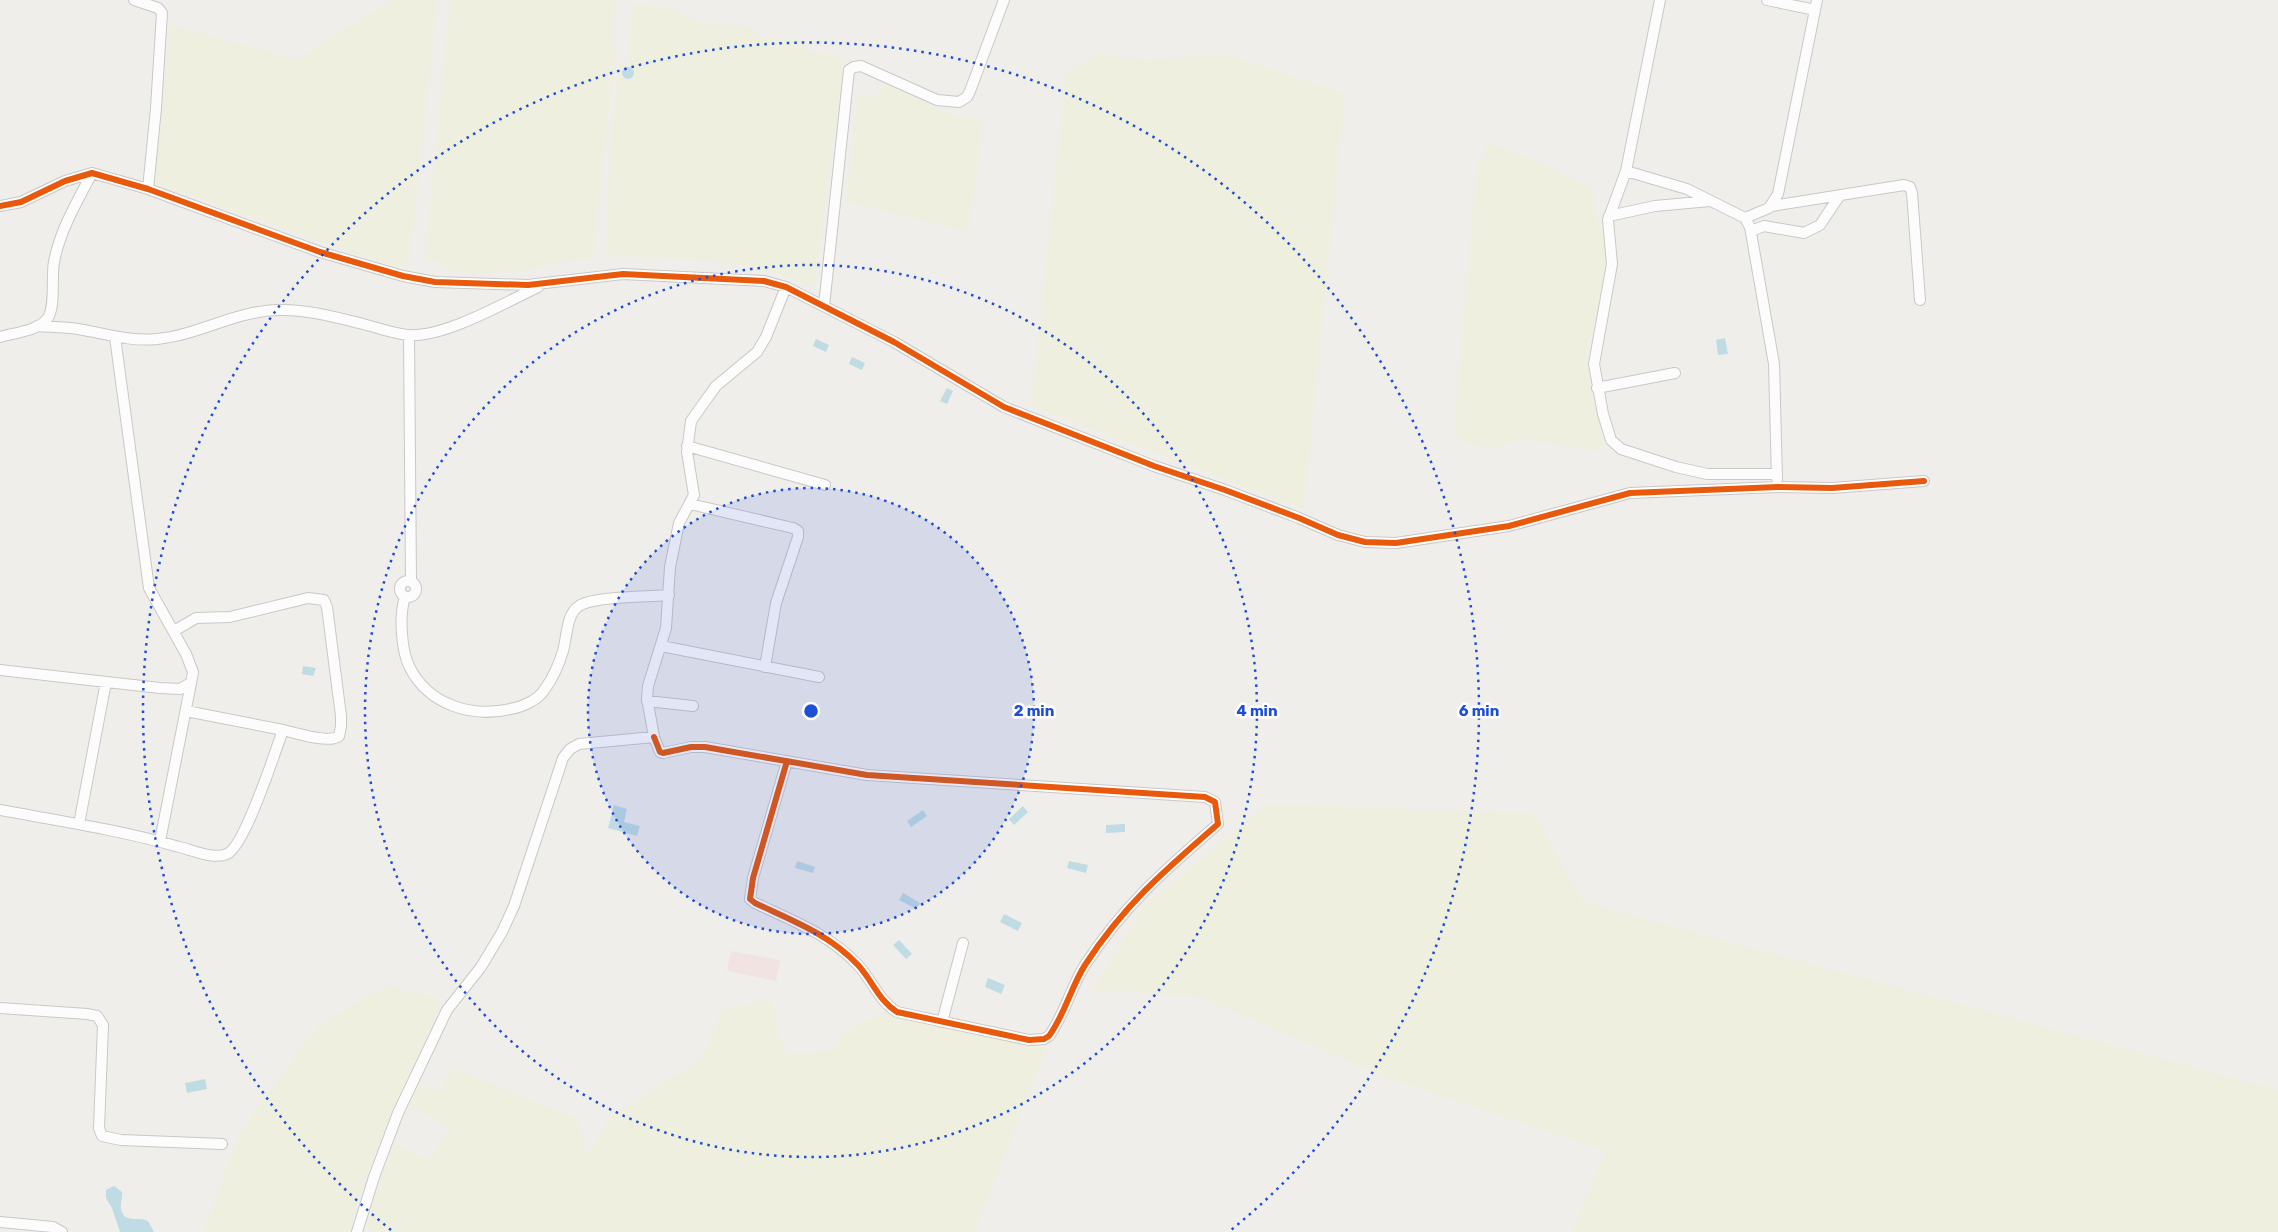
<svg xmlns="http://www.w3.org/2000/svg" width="2278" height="1232" font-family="Rubik,sans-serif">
<rect width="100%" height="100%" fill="#f0eeeb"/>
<!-- commercial -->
<path fill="#f1e3e1" d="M731,951l49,9 -4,21 -49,-10z"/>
<!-- farmland -->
<path fill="#efefdf" d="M392,0h46l-29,265h-15l-25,-6 -216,-77 18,-157 126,34z
M450,0h165l-3,38 4,8 -23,213 -22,1 -42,10 -51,4 -35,-4 -1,-8 -17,-4z
M633,3l41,6 24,13 52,5 10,11 39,2 9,10 18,3 18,8 -30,227 -52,-21 -64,-7 -92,-4 4,-123 10,-69 8,-4z
M1101,54l45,6 81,-6 118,40 -41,415 -273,-103 35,-335z
M885,83l68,33 30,4 -14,112 -123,-30 11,-106h21z
M1486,142l46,17 61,29 3,27 9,24 2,16 -6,41 -15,57 18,95 -5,4 -81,-13 -20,10 -37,-6 -7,-15 23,-267 6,-1z
M1268,804l266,9 49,89 695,188v142h-706l33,-81 -222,-75 -183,-79 -107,-7 49,-82z
M387,985l56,15 -77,175 -17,57h-146l36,-97 78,-109z
M771,998l14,56 45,-3 22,-24 35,-15 51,2 108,35 -71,183h-608l6,-31 22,-58 34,17 20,-31 -40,-25 11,-19 21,7 10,-25 126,52 10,39 22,-40 94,-60 18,-47z"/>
<!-- water -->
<path fill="#bfdbe3" d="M622 73a6 6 0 1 1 12 0a6 6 0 1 1-12 0Z
M1725,338l3,16 -10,1 -2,-15z
M816,339l13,6 -3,7 -13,-6z
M852,357l13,6 -3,7 -13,-6z
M947,388l6,3 -6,13 -7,-3z
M303,666l13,2 -3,8 -11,-2z
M614,805l13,4 -3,13 16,4 -3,10 -29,-8z
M1023,806l5,6 -14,13 -5,-6z
M923,810l4,6 -16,11 -4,-6z
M1125,824v8l-19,1v-8z
M797,861l18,6 -2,6 -18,-5z
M1069,861l19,4 -2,8 -19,-5z
M903,893l17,10 -4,6 -17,-9z
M1004,914l18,9 -4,8 -18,-9z
M899,940l13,14 -6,5 -13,-14z
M988,978l17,7 -4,9 -16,-7z
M205,1079l2,10 -20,4 -2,-10z
M114,1186l8,6c1,6 -2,11 -1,17 3,15 18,7 27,12l6,11h-34l-8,-24 -6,-10v-8z"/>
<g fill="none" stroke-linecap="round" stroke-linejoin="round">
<!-- street casing -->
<g stroke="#c9c8c7" stroke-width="12">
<path id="street" d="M134,0l24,8 4,5 -6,95 -8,81
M1660,0l-34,171 -18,49 4,44 -18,100 9,50 8,26 10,9 55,18 31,7h69
M1767,0l48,10
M1626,171l61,18 58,29 5,9 24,137 3,115
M0,206l21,-4 44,-21 27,-8 56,16 172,63 83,24 32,6 93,3 95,-11 141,7 22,6 108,55 110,65 150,59 71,24 74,28 39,17 27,7 31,1 113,-17 121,-33 148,-6 54,1 92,-7
M1772,206l132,-21 6,2 2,6 8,107
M1609,216l46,-10 55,-5
M1745,218l24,-10 9,-14 39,-194
M1751,231l13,-5 40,7 16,-8 20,-30
M824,306l25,-236 5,-3 7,-1 76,34 22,2 8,-5 3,-6 34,-91
M37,326c13,1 27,1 41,3 26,4 52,13 79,10 42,-4 78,-28 121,-29 28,-1 57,7 85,14 15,4 29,9 44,11 37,3 97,-32 131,-48
M409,335l2,247
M0,337c13,-4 38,-6 47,-18 9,-11 4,-42 7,-57 6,-32 23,-60 38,-89
M1597,388l78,-15
M687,446l138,39
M690,504l103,24 5,3v6l-22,66 -11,64
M400 589a8 8 0 1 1 16 0a8 8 0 1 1-16 0Z
M405,597c-6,18 -4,54 5,71 19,37 62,50 100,41 13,-2 28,-9 35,-20 8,-11 14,-25 18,-38 4,-13 3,-37 16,-45 14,-10 70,-9 90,-11
M661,646l158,31
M0,670l160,18 20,1 11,-6 2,-11 -7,-18 -37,-66 -34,-251
M647,701l46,5
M186,711l97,19
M654,737l6,15 3,1 28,-6h14l162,28 338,22 10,5 3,22c-53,46 -94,81 -133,141 -14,22 -20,49 -36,71l-5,3 -15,1 -132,-28c-18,-11 -25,-32 -39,-47 -29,-31 -65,-44 -103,-62l-5,-4 3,-21 34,-117
M0,810c60,11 120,20 179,37 14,3 34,13 48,7 18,-8 48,-102 56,-124 13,3 46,14 56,6l2,-10v-10l-14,-109 -3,-7 -16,-2 -78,19 -34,1 -22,13
M79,824l27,-142
M160,841l31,-158
M0,1008l87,6 10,2 6,9 -4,103 3,8 19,4 101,4
M942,1022l21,-79
M0,1222l53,5 9,5
M357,1232l17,-55 24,-64 49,-103 34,-43 21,-35 12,-26 49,-148 7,-9 9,-5 75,-7 -7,-39 1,-12 18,-58 4,-61 9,-44 15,-28 -7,-43 4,-31 25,-35 41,-34 9,-15 20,-50"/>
</g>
<!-- street -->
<use href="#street" stroke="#fdfcfc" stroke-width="10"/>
<!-- cycleway casing -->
<g stroke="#fff" stroke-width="9">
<path id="cycleway" d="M0,206l21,-4 44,-21 27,-8 56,16 172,63 83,24 32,6 93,3 95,-11 141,7 22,6 108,55 110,65 150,59 71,24 74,28 39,17 27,7 31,1 113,-17 121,-33 148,-6 54,1 92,-7
M654,737l6,15 3,1 28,-6h14l162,28 338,22 10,5 3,22c-53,46 -94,81 -133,141 -14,22 -20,49 -36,71l-5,3 -15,1 -132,-28c-18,-11 -25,-32 -39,-47 -29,-31 -65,-44 -103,-62l-5,-4 3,-21 34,-117"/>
</g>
<!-- cycleway -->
<use href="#cycleway" stroke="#e8590c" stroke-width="6"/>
</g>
<!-- distance rings -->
<circle cx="811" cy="711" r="223" fill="#1d4ed8" fill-opacity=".12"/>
<g fill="none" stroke="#1d4ed8" stroke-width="2.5" stroke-dasharray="2.5 5">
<circle cx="811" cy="711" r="223"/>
<circle cx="811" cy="711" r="446"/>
<path d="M391 1230A668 668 0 1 1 1231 1230"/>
</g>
<circle cx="811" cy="711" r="8" fill="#1d4ed8" stroke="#fff" stroke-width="2.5"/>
<g font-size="15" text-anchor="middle" font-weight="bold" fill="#1d4ed8" stroke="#fff" stroke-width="5" stroke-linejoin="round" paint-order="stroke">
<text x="1034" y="716">2 min</text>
<text x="1257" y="716">4 min</text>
<text x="1479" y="716">6 min</text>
</g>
</svg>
